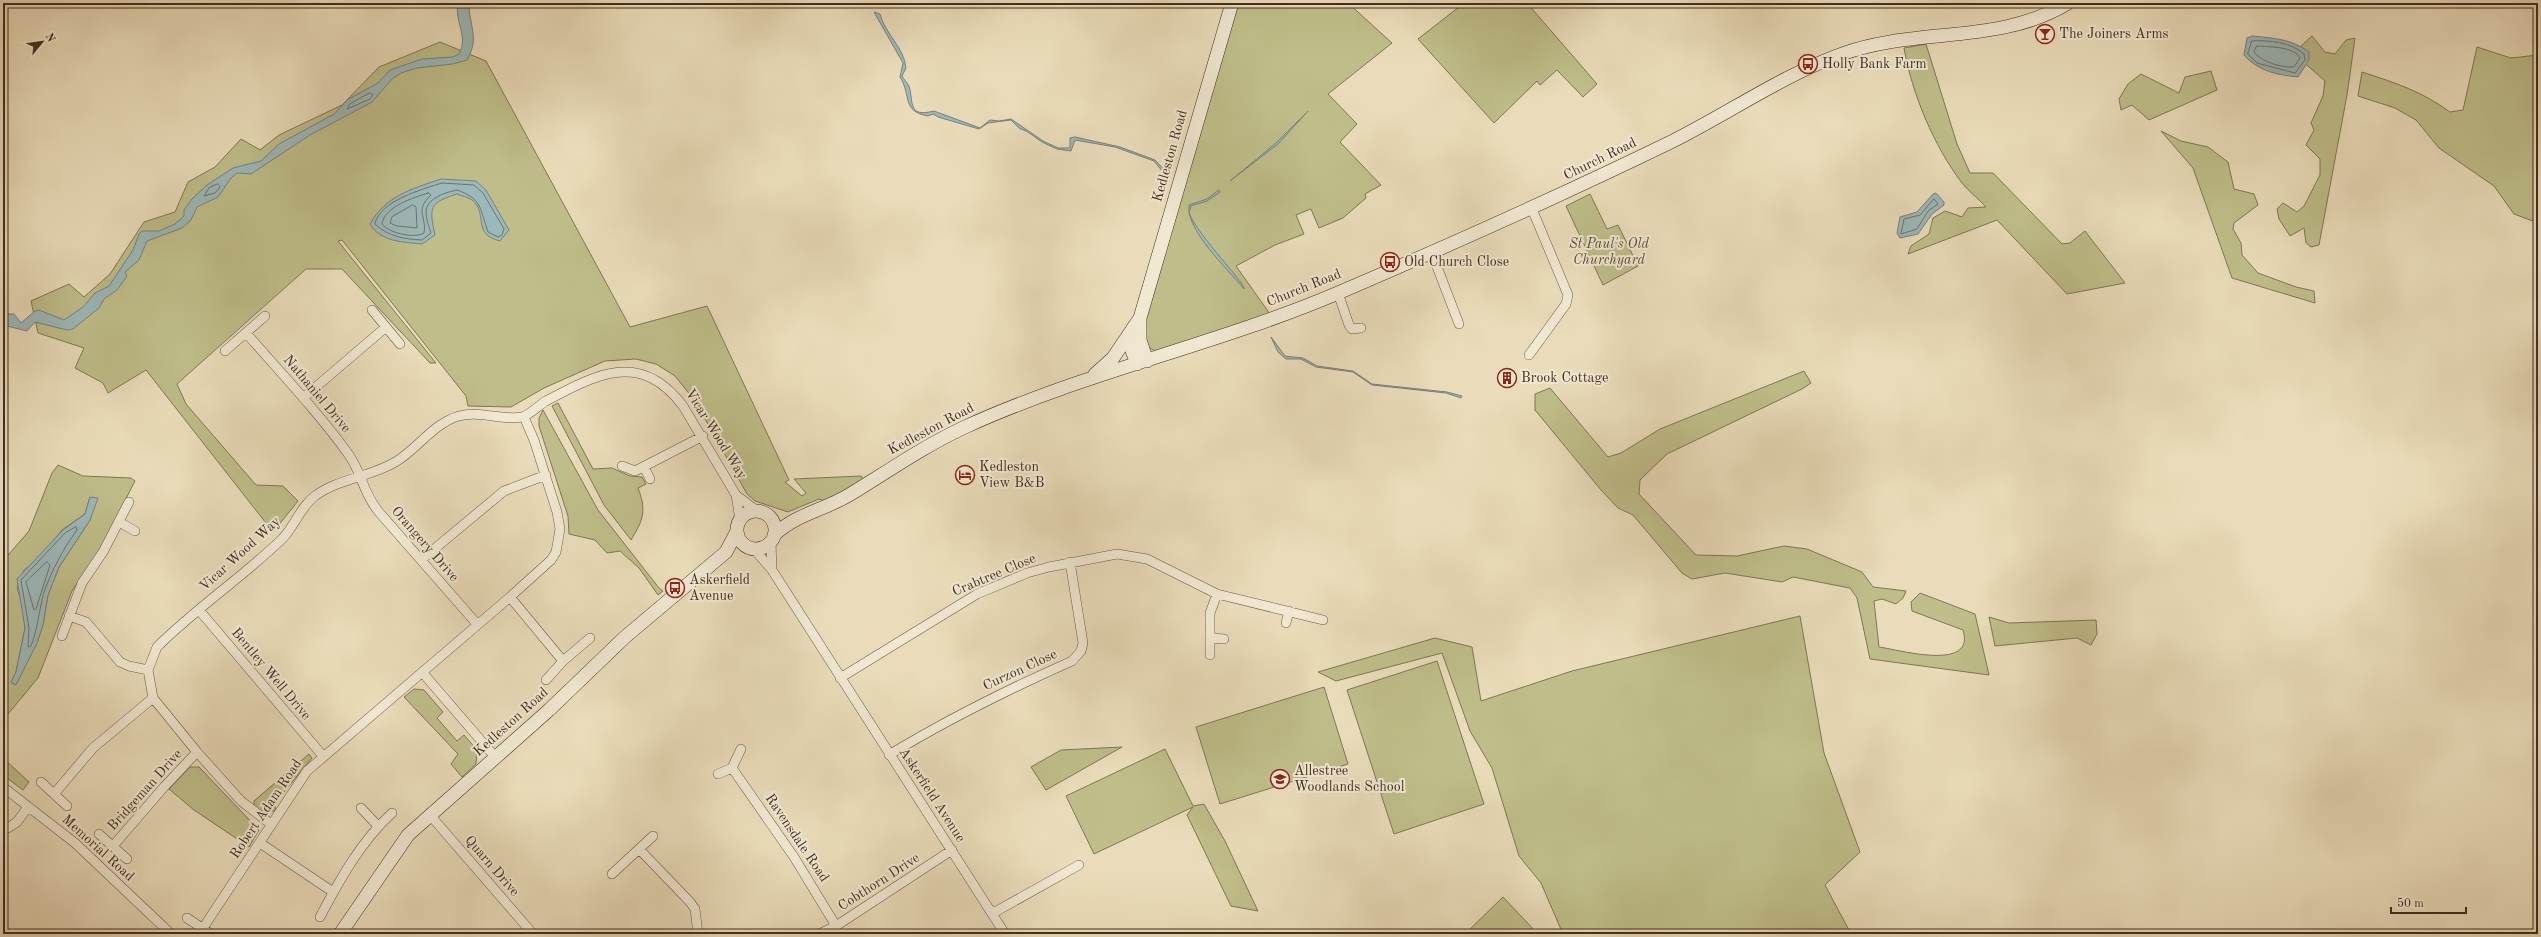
<svg xmlns="http://www.w3.org/2000/svg" width="2541" height="937" font-family="'Old Standard TT',serif">
<rect width="100%" height="100%" fill="#eadcba"/>
<filter id="stains"><feTurbulence type="fractalNoise" baseFrequency=".005" numOctaves="4"/><feColorMatrix values="0 0 0 0 .2 0 0 0 0 .09 0 0 0 0 .02 0 0 0 .5 -.17"/></filter>
<radialGradient id="worn" r=".72"><stop offset=".6" stop-color="#630" stop-opacity="0"/><stop offset="1" stop-color="#630" stop-opacity=".3"/></radialGradient>
<!-- green -->
<path fill="#bfbe8a" stroke="#817655" fill-rule="evenodd" d="M1236,3h112l44,40 -64,51 29,30 -17,18 41,43 -16,9 1,4 -23,20 -24,10 -8,-19 -15,6 8,19 -29,11 -39,21 34,48 -114,37c-15,-5 -12,-17 -13,-30z
M1464,3h63l70,81 -14,13 -26,-27 -17,15 -3,-4 -43,42 -76,-84z
M2312,36l13,16 10,2 11,-14 9,-2 -8,57 -28,150 -8,2 -5,-4 -2,-15 -14,8 -11,-17 -2,-10 6,-6 14,9 7,-6 16,-31v-16l-14,-14 8,-15 -3,-7 12,-27 2,-15 -26,-23 2,-12z
M440,42l46,19 144,266 77,-21 82,174 -4,2 17,14 4,-3 -12,-14 67,-3 4,5 -40,20 -6,-2 -31,13 -33,-11 -8,-7 -52,-93 -20,-25 -19,-12 -20,-5 -31,2 -61,27 -33,19 -43,-1 -2,-10 -124,-156 -4,1 98,122h-6l-88,-94h-36l-129,115 9,20 70,81 27,1 15,15 -25,31 -127,-162 -38,23 -5,-10 -28,-15 9,-20 -46,-15 -7,-32 38,-17 15,13 26,-23 34,-52 31,-10 13,-30 27,-15 26,-28 19,11 19,-15 63,-30 37,-38z
M1926,44l31,100 13,29h23l69,71 8,-1 15,-12 40,52 -58,11 -70,-74 -89,34 3,-8 18,-12 4,-16 12,-7 17,6 6,-9 18,-1c-7,-8 -17,-15 -24,-24 -28,-37 -50,-89 -58,-135z
M2477,47l34,11 27,-3v168l-24,-9 -20,-28 -55,-38 -23,-28 -21,-12 -37,-12 4,-24c34,11 59,19 88,40l13,-2z
M2211,71l6,19 -68,30 -17,-15 -11,5 -2,-11 9,-15 13,-10 38,19 6,-16z
M2161,131l20,10 27,6 20,15 6,27 20,5 4,11 -24,18 -1,6 8,14 1,12 16,18 38,14 18,4 1,12 -83,-25 -39,-110z
M1590,194l17,35 11,-4 20,41 -35,19 -37,-79z
M1804,371l7,12 -9,6 -135,65 -27,26 -1,14 57,61 41,1 47,-10 23,3 55,23 11,15 33,4 -3,7 -7,6 -14,-5 -8,2 5,46c21,3 97,25 84,-17l-51,-19 -1,-9 9,-9 55,21 14,61 -119,-16 -13,-61 -7,-10 -57,-11 -11,5 -57,-9 -33,6 -10,-6 -49,-58 -15,-7 -17,-18 -66,-80v-16l15,-6 58,69 13,-4 39,-24z
M558,403l35,66 19,-1 18,8 12,1 4,7 -8,4c9,23 5,32 -7,52l-27,-35 -52,-99z
M543,410l55,100 61,78 4,3 -5,4 -19,-27 -19,-17 -13,2 -12,-13 -26,-6 -1,-18 -29,-90v-8z
M58,465l25,11 48,2 4,3 -35,68 -28,42 -34,87 -35,42v-159l26,-30 23,-58zM90,497v23l-31,47 -11,28 -5,30 -6,18 -22,42 -4,-3 5,-10 9,-44 -2,-22 -6,-18 7,-18 16,-13 22,-27 23,-16z
M1800,616l24,137 36,99 -35,33 26,49h-288l-22,-51 -22,-27 -27,-88 -22,-37 -28,-78 -106,28 -18,-9 117,-34 37,9 9,54 91,-30z
M1989,617l20,6 87,-3 1,14 -6,11 -14,-7 -82,8z
M1437,661l47,143 -90,30 -47,-144z
M1324,687l24,77 -128,40 -24,-77z
M414,689l10,1 19,22 -6,6 20,23 7,-6 13,15 -1,14 -14,13 -11,-13 7,-10 -54,-57z
M1122,747l-76,43 -15,-23 30,-17z
M1165,749l28,57 11,-2 21,37 33,70 -27,-5 -44,-91 6,-8 -99,47 -28,-58z
M309,754l3,4 -38,46 2,6 -9,3 -13,-6v-6z
M3,758l26,24 -6,8 -20,-15z
M190,767h9l60,63 -10,17 -55,-37 -25,-21z
M1503,897l35,37h-73z"/>
<!-- water -->
<path fill="#9cb9ba" stroke="#78817c" d="M458,3h11c0,24 11,34 -2,57l-14,4 -37,4 -15,5 -9,6 -20,23 -62,33 -59,39 -14,-1 -6,5 -13,19 -21,10 -6,13 -9,8 -35,13 -8,19 -14,12 2,4 -10,14 -13,9 -5,9 -26,21 -6,1 -32,-8 -8,9 -24,-6v-11h11l7,9 14,-12 4,-1 25,10 19,-13 12,-14 14,-7 24,-36 6,-16 3,-3h17l16,-7 9,-8v-6l8,-11 15,-14 26,-17 28,-7 18,-17 55,-30 13,-14 31,-17 12,-13 32,-11 31,-2 6,-3c10,-18 -5,-32 -1,-51z
M874,12l6,2c5,20 24,33 26,54l-4,8c2,4 5,6 7,10 5,16 -2,32 25,25l46,17 10,-8 9,1 12,-2 32,22 15,7h12v-10l5,-1 45,10 35,13 13,14 -1,3 -13,-16 -39,-14 -40,-7 -4,11 -14,-2 -15,-7 -14,-10 -9,-4 -8,-8 -23,3 -9,6 -41,-12 -5,-3 -5,2c-27,-5 -16,-20 -28,-39l3,-14z
M2252,36c21,2 40,3 57,16v8l-11,17c-21,-2 -40,-6 -54,-22l3,-17z
M1308,111l-30,33 -48,37 46,-38z
M441,179l35,2 10,9 23,40 -9,11c-29,-7 -11,-27 -28,-41 -4,-3 -11,-4 -15,-6 -28,9 -28,13 -22,41l-13,9c-18,-2 -42,-2 -52,-20 15,-28 42,-35 71,-45z
M1219,190l1,2 -13,9 -16,5 -2,7c10,24 57,71 55,76 -16,-20 -58,-58 -55,-84l18,-6z
M1936,193l8,9v3l-12,9 -14,20 -18,4 -3,-5 3,-16 17,-5 16,-18z
M1271,337l14,19 18,2 14,8 36,5 19,13 75,8 15,4 -1,2 -15,-5 -74,-8 -19,-13 -37,-5 -15,-8h-15l-8,-7z
M90,497l8,1 -8,22 -31,47 -11,28 -5,30 -6,18 -21,42 -5,-3 5,-10 9,-44 -8,-49 46,-49 22,-16z"/>
<g fill="none" stroke-linecap="round" stroke-linejoin="round">
<!-- shore -->
<path stroke="#70736d" stroke-width="1" d="M2252,41c17,-1 39,1 52,13l1,6 -10,13 -38,-10 -9,-9z
M2257,46c11,1 37,0 43,12l-6,9c-12,1 -33,-5 -40,-15z
M370,93l3,2 -3,4 -23,10 3,-5z
M442,183l32,2 9,8 21,36 -2,6 -4,2 -10,-5c-8,-22 -5,-33 -31,-42 -10,2 -31,8 -31,22 0,7 3,15 5,21l-9,7c-18,-1 -33,-3 -47,-16 4,-23 48,-35 67,-41z
M218,184l2,3 -5,6 -11,3 5,-8z
M428,193l3,2c-17,16 -4,21 -7,38 -10,6 -35,0 -42,-9 3,-18 31,-26 46,-31z
M1934,199l4,5 -10,7 -11,18 -16,5 3,-15 16,-4z
M413,205l3,2 1,21 -20,-2 -7,-3 2,-6z
M76,527l1,3c-14,19 -25,40 -33,62 -5,18 -6,36 -13,54l-3,1 1,-19 -8,-48 44,-47z
M47,562l3,3 -14,44 -2,1 -8,-28z"/>
<!-- street casing -->
<g stroke="#6d5946" stroke-width="10">
<path id="street" d="M1431,251l28,73
M1338,293l11,32 3,4 9,-1
M372,310l28,34
M246,333c35,40 72,79 103,122 13,19 14,37 29,56l99,113
M225,351l40,-35
M1529,355l37,-51 2,-9 -36,-86
M303,398l83,-71
M622,466l13,5 68,-35
M644,467l6,12
M736,495l21,16
M119,522l16,9
M771,542l1,28
M754,549l18,21 233,364
M421,560l83,-69 42,-16
M510,597l53,64
M199,610l124,146
M69,616l17,6 34,40 9,4 19,4
M1286,623l3,-12
M62,636l20,-53 21,-31 26,-50
M1211,638l13,1
M1210,655v-42l7,-19
M422,672l74,86
M840,678l137,-84 50,-21 22,-6 68,-13 30,5 70,35 106,26
M546,680l17,-19 27,-23
M741,749l-9,19 62,89 42,69
M889,755c59,-36 120,-66 183,-94l9,-10 2,-8 -13,-81
M718,774l14,-6
M41,782l26,24
M3,787l72,56 96,91
M54,794l39,-46 60,-50
M361,808l17,18
M430,815l103,119
M271,824l-30,-23 -44,-49 -44,-54 -5,-28 9,-23c39,-39 86,-70 125,-108 13,-13 18,-32 33,-43 24,-18 57,-19 82,-35 21,-13 37,-38 62,-45 20,-6 43,5 63,1 8,-2 17,-12 24,-16 51,-27 95,-51 137,5l53,89 4,25
M3,831l14,-9 11,-15
M99,834l28,25
M260,843l73,49
M113,846l51,-59 33,-35
M639,849l51,53 5,7 3,25
M612,874l41,-38
M993,913l86,-48
M320,917c19,-36 41,-76 72,-104
M187,918l24,16
M203,928l104,-157 203,-174 41,-37 5,-8 4,-23 -3,-17 -23,-72 -10,-23
M819,934l17,-8 116,-76"/>
</g>
<!-- secondary casing -->
<g stroke="#432d20" stroke-width="14">
<path id="secondary" d="M1140,319v21l7,21
M1127,337l10,27
M1095,374l18,-16 27,-40 92,-315
M737 530a19 19 0 1 1 38 0a19 19 0 1 1-38 0Z
M775,534c22,-20 49,-24 74,-39 38,-23 75,-49 116,-68 120,-55 251,-82 373,-134 112,-48 224,-98 335,-152 56,-28 110,-66 169,-87 73,-27 158,-9 226,-51
M340,934l68,-99 141,-125 76,-73 101,-85 11,-21"/>
</g>
<!-- street -->
<use href="#street" stroke="#f1e8d2" stroke-width="9"/>
<!-- secondary -->
<use href="#secondary" stroke="#f1e8d2" stroke-width="13"/>
</g>
<!-- icons -->
<defs>
<g id="bar-ring" transform="scale(1)"><circle r="9.5" fill="#f1e8d2" stroke="#8f2418" stroke-width="1.5"/><path d="M-6-5H6L.8 .8V4.5H3.5V6h-7V4.5H-.8V.8Z" fill="#8f2418"/></g>
<g id="bus-ring" transform="scale(1)"><circle r="9.5" fill="#f1e8d2" stroke="#8f2418" stroke-width="1.5"/><path d="M-5-6H5V4H4V6H2V4H-2V6H-4V4H-5ZM-3.5-4V0h7V-4ZM-3.5 1.2v1.5H-2V1.2ZM2 1.2v1.5H3.5V1.2Z" fill="#8f2418"/></g>
<g id="building-ring" transform="scale(1)"><circle r="9.5" fill="#f1e8d2" stroke="#8f2418" stroke-width="1.5"/><path d="M-4-6H4V6H1V3H-1V6H-4ZM-2.5-4.3h1.7v1.8h-1.7ZM.8-4.3h1.7v1.8H.8ZM-2.5-1h1.7V.8h-1.7ZM.8-1h1.7V.8H.8Z" fill="#8f2418"/></g>
<g id="hotel-ring" transform="scale(1)"><circle r="9.5" fill="#f1e8d2" stroke="#8f2418" stroke-width="1.5"/><path d="M-6-4.5h1.5V1H6V5H4.5V3h-9V5H-6ZM-4 0a1.8 1.8 0 1 1 3.6 0ZM.5 0V-2.5h3Q6-2.5 6 0Z" fill="#8f2418"/></g>
<g id="school-ring" transform="scale(1)"><circle r="9.5" fill="#f1e8d2" stroke="#8f2418" stroke-width="1.5"/><path d="M0-5L7-2L0 1L-7-2ZM-4 1L0 2.5L4 1V4Q0 6-4 4Z" fill="#8f2418"/></g>
</defs>
<g fill-rule="evenodd">
<use href="#bar-ring" x="2045" y="34"/>
<use href="#bus-ring" x="1808" y="64"/>
<use href="#bus-ring" x="1390" y="262"/>
<use href="#building-ring" x="1507" y="378"/>
<use href="#hotel-ring" x="965" y="475"/>
<use href="#bus-ring" x="675" y="588"/>
<use href="#school-ring" x="1280" y="779"/>
</g>
<g text-anchor="middle" dominant-baseline="central" stroke-width="4" stroke-linejoin="round" paint-order="stroke">
<!-- poi labels -->
<g font-size="14" fill="#432d20" stroke="#f1e8d2" text-anchor="start">
<text x="2059" y="34">The Joiners Arms</text>
<text x="1822" y="64">Holly Bank Farm</text>
<text x="1404" y="262">Old Church Close</text>
<text x="1521" y="378">Brook Cottage</text>
<text x="979" y="467">Kedleston<tspan x="979" dy="16">View B&amp;B</tspan></text>
<text x="689" y="580">Askerfield<tspan x="689" dy="16">Avenue</tspan></text>
<text x="1294" y="771">Allestree<tspan x="1294" dy="16">Woodlands School</tspan></text>
</g>
<!-- street labels -->
<g font-size="14" fill="#432d20" stroke="#f1e8d2">
<text transform="translate(1170 156) rotate(-74)">Kedleston Road</text>
<text transform="translate(1600 159) rotate(-26)">Church Road</text>
<text transform="translate(1304 288) rotate(-22)">Church Road</text>
<text transform="translate(317 394) rotate(50)">Nathaniel Drive</text>
<text transform="translate(931 429) rotate(-28)">Kedleston Road</text>
<text transform="translate(716 434) rotate(58)">Vicar Wood Way</text>
<text transform="translate(425 544) rotate(49)">Orangery Drive</text>
<text transform="translate(240 554) rotate(-42)">Vicar Wood Way</text>
<text transform="translate(994 575) rotate(-23)">Crabtree Close</text>
<text transform="translate(1020 670) rotate(-25)">Curzon Close</text>
<text transform="translate(271 674) rotate(50)">Bentley Well Drive</text>
<text transform="translate(511 722) rotate(-42)">Kedleston Road</text>
<text transform="translate(145 790) rotate(-48)">Bridgeman Drive</text>
<text transform="translate(932 795) rotate(57)">Askerfield Avenue</text>
<text transform="translate(266 809) rotate(-56)">Robert Adam Road</text>
<text transform="translate(797 838) rotate(56)">Ravensdale Road</text>
<text transform="translate(98 848) rotate(42)">Memorial Road</text>
<text transform="translate(492 866) rotate(49)">Quarn Drive</text>
<text transform="translate(879 882) rotate(-33)">Cobthorn Drive</text>
</g>
<!-- park labels -->
<g font-size="14" font-style="italic" fill="#5c4a35" stroke="#f1e8d2">
<text x="1609" y="244">St Paul's Old<tspan x="1609" dy="16">Churchyard</tspan></text>
</g>
</g>
<!-- margin -->
<rect width="2541" height="937" fill="none" stroke="#eadcba" stroke-width="16"/>
<rect x="4" y="4" width="2533" height="929" fill="none" stroke="#432d20" stroke-width="2"/>
<rect x="8" y="8" width="2525" height="921" fill="none" stroke="#432d20"/>
<!-- north arrow -->
<g transform="translate(42 42) rotate(61)" stroke="#f1e8d2" stroke-width="3" paint-order="stroke">
<path d="M0-3L7 15L0 10L-7 15Z" fill="#432d20"/>
<text y="-6" font-size="11" font-weight="bold" text-anchor="middle" fill="#432d20">N</text>
</g>
<!-- scale -->
<path d="M2391 907v6h75v-6" fill="none" stroke="#432d20" stroke-width="2"/>
<text x="2397" y="907" font-size="12" fill="#432d20" stroke="#f1e8d2" stroke-width="3" paint-order="stroke">50 m</text>
<rect width="100%" height="100%" filter="url(#stains)"/>
<rect width="100%" height="100%" fill="url(#worn)"/>
</svg>
